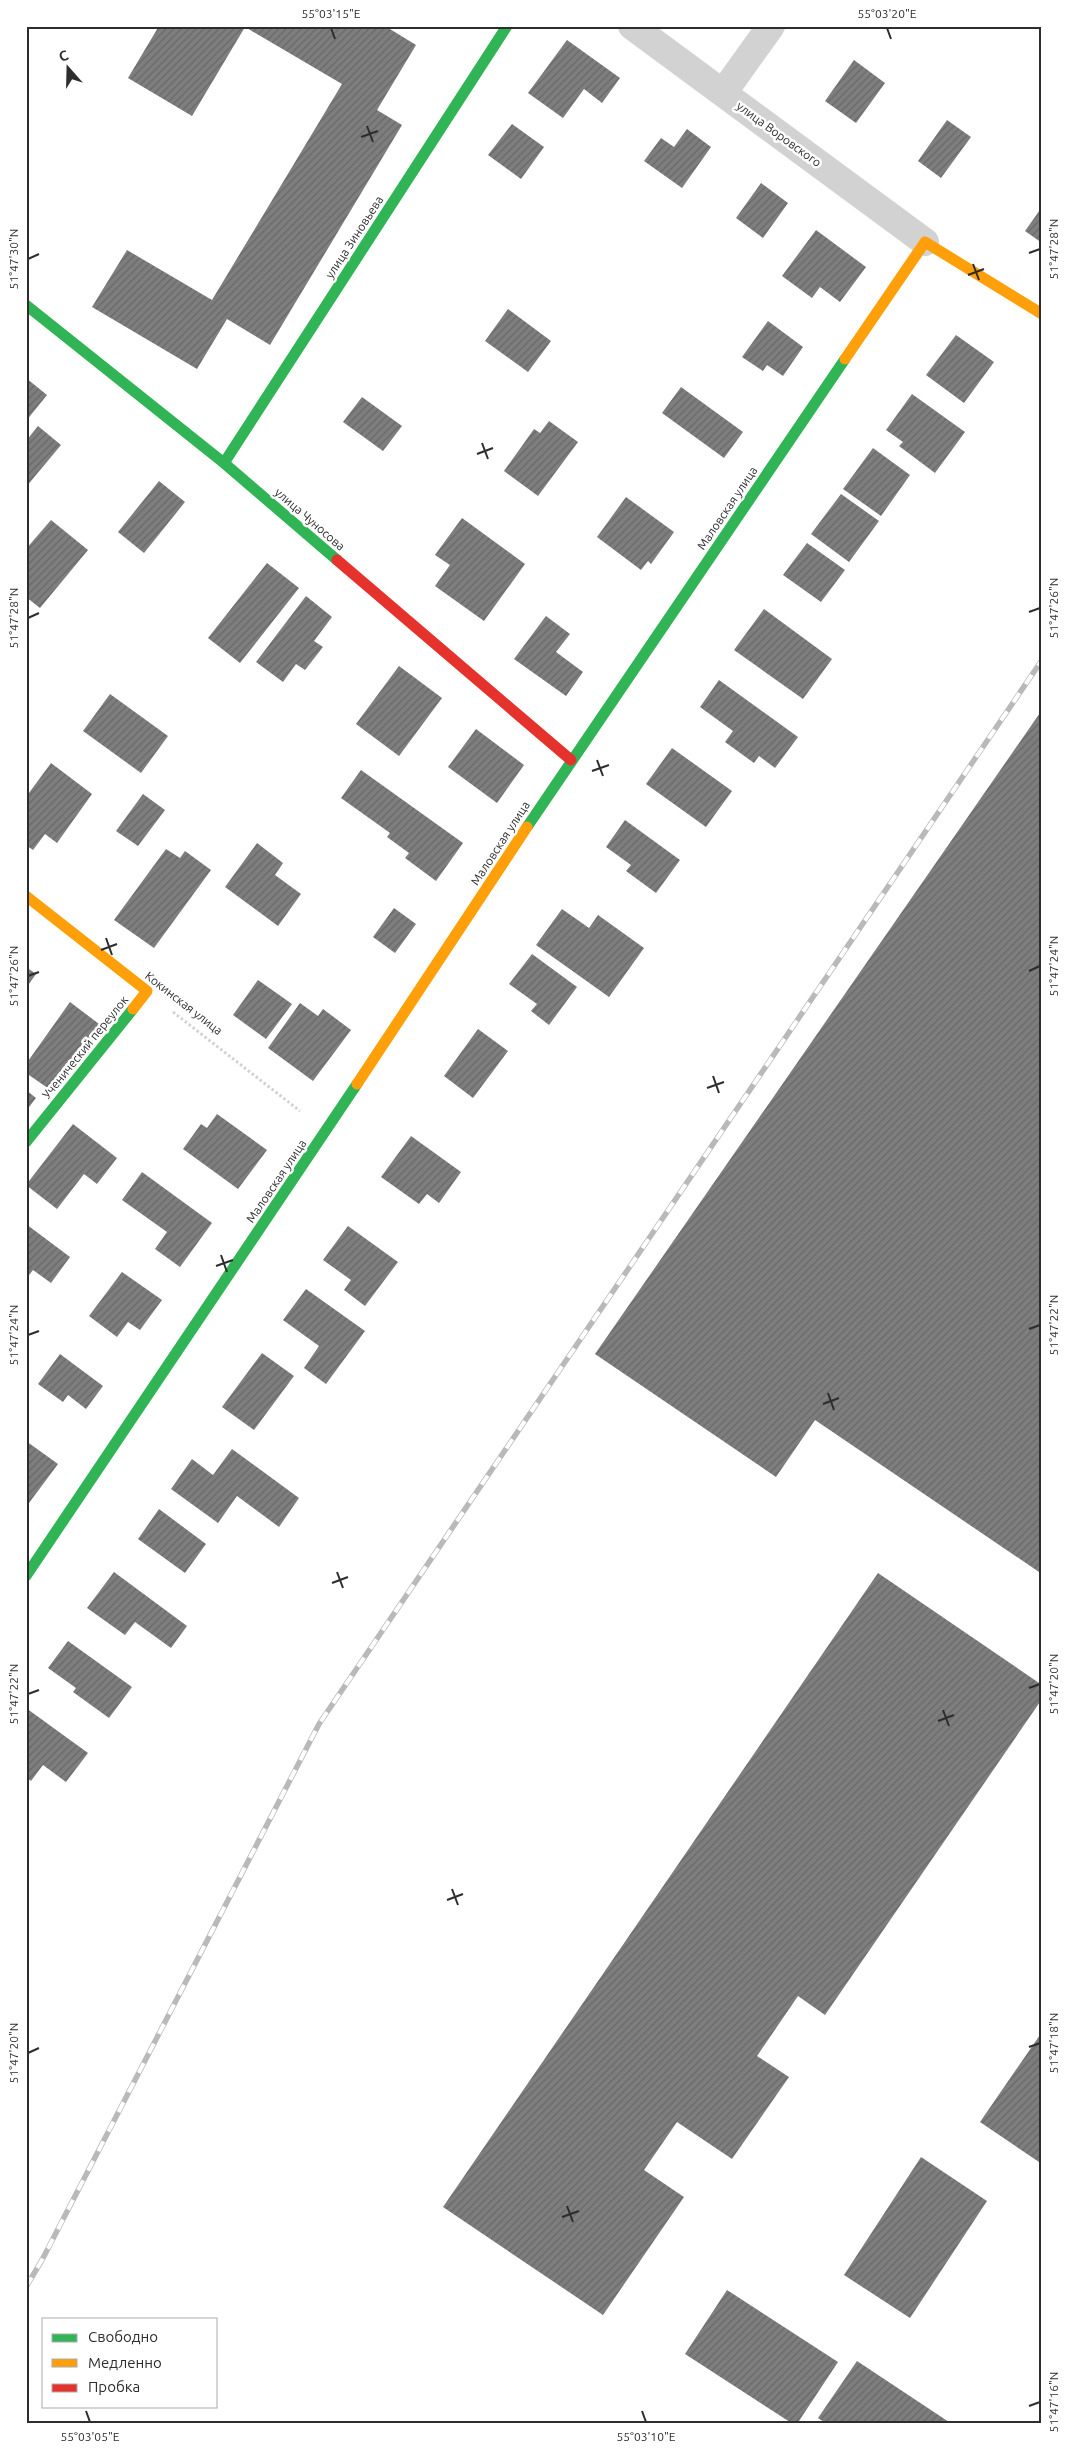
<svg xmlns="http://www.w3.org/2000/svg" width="1068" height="2450" font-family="Ubuntu,sans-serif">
<defs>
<pattern id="building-hatch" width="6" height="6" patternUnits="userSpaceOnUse" patternTransform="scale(1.25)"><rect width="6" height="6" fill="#7e7e7e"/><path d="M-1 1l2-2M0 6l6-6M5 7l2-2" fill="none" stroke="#686868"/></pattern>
</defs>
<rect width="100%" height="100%" fill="#fff"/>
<!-- building -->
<path fill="url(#building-hatch)" d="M159,26h226l31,19 -39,65 25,15 -132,220 -43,-26 -30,50 -105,-62 35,-57 85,50 130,-216 -97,-57 -53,89 -64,-38z
M567,40l53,38 -18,25 -18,-14 -21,29 -35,-25z
M854,60l31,23 -29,40 -31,-22z
M947,120l24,17 -30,41 -23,-17z
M512,124l32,23 -23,32 -33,-24z
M687,129l24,18 -29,41 -38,-27 17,-23 13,9z
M761,183l27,20 -25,35 -27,-20z
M1042,207v36l-17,-12z
M816,230l50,37 -26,35 -20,-15 -8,11 -30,-22z
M508,309l43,32 -23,31 -43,-31z
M768,321l35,26 -20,29 -16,-11 -4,6 -21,-14z
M956,335l38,27 -30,41 -38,-28z
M26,378l21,17 -21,26z
M681,387l62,45 -19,26 -62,-45z
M912,394l53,38 -30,41 -36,-27 4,-4 -17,-12z
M362,397l40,29 -19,25 -40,-29z
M549,421l29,21 -40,54 -34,-25 30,-42 6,4z
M38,426l23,19 -35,42v-46z
M873,448l37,27 -29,41 -38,-27z
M159,481l26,21 -41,51 -26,-21z
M841,494l38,27 -30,41 -38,-28z
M626,497l48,35 -23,32 -3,-3 -7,9 -44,-33z
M462,518l63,46 -41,57 -49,-35 15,-21 -15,-10z
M51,520l37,30 -48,58 -14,-11v-48z
M807,543l38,27 -24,32 -38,-27z
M267,563l32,25 -59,75 -32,-25z
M306,596l26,21 -18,24 9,6 -18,23 -9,-6 -13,18 -27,-20z
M764,609l68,50 -29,40 -69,-49z
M546,616l24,18 -14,18 27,20 -17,24 -52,-37z
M399,666l43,32 -43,58 -43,-32z
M719,680l79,57 -23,31 -16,-12 -5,7 -29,-21 8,-11 -33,-24z
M110,694l58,42 -27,37 -58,-42z
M1042,710v864l-227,-154 -39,57 -181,-123z
M476,729l48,36 -27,38 -49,-36z
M672,748l60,43 -26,36 -60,-43z
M51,763l41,31 -35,49 -12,-9 -12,16 -7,-5v-48z
M361,770l102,73 -27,38 -31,-23 4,-5 -22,-16 3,-4 -49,-35z
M143,794l22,16 -27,36 -22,-15z
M625,820l55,40 -24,33 -30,-22 5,-6 -25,-18z
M257,843l26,20 -8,12 26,19 -23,32 -53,-39z
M166,849l14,9 5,-7 26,19 -57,78 -40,-28z
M394,908l22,16 -21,29 -22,-16z
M562,909l27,19 9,-13 46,33 -35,49 -73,-52z
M532,954l45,33 -28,38 -18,-14 6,-7 -28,-20z
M26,967l10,7 -10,14z
M258,980l34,24 -26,35 -33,-24z
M70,1002l33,25 -48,66 -29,-20v-9z
M300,1003l18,13 5,-7 28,21 -38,51 -45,-33z
M478,1029l30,22 -35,47 -29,-22z
M26,1090l10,8 -10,13z
M217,1114l50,36 -29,39 -55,-40 18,-25 6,4z
M73,1124l44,34 -20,26 -13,-10 -27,35 -31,-24z
M411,1136l50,36 -22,31 -12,-9 -8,10 -38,-27z
M142,1172l70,51 -32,44 -25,-18 12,-17 -45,-32z
M26,1224l44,33 -19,26 -18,-13 -7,9z
M348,1226l50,36 -33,44 -21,-16 7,-10 -28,-20z
M122,1272l40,28 -22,30 -12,-8 -11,15 -28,-21z
M306,1289l59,42 -39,53 -22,-16 15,-22 -36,-26z
M262,1353l32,23 -40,54 -32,-23z
M60,1354l43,32 -17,23 -18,-14 -5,7 -25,-18z
M26,1441l32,23 -29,39 -3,-2z
M232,1449l67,49 -20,29 -42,-31 -19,27 -47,-34 21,-30 21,16z
M159,1509l47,35 -21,29 -47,-34z
M114,1572l73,54 -16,22 -36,-26 -10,13 -38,-27z
M878,1573l164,112v14l-217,316 -27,-19 -41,60 32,21 -57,82 -55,-37 -33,48 40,27 -81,118 -160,-108z
M68,1641l64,46 -23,31 -36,-26 3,-4 -28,-20z
M26,1708l62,45 -22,29 -23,-17 -12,16 -5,-4z
M1042,2032v132l-62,-42z
M921,2157l66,44 -77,117 -66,-43z
M727,2290l111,72 -41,62h-4l-108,-70z
M857,2361l95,63h-125l-9,-6z"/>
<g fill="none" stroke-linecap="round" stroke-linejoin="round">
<!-- path -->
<path stroke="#d2d2d2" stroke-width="3" stroke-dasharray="2.5 2.5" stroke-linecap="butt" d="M173,1012l127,99"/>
<!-- street -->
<path stroke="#d2d2d2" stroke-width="28" d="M632,26l293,216
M723,93l48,-67"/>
<!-- fast -->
<path stroke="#30b455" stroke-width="11" d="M26,305l198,158 113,97
M224,463l283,-437
M527,827l318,-468
M26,1142l107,-133
M26,1576l331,-492"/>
<!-- slow -->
<path stroke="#ff9f0a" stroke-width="11" d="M845,359l80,-117 117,72
M26,896l121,95 -14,18
M357,1084l170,-257"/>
<!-- jam -->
<path stroke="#e5322d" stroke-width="11" d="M337,560l234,200"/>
<!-- rail casing -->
<g stroke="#b9b9b9" stroke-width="5.5">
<path id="rail" d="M26,2287l16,-27 277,-536 723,-1064"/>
</g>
<!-- rail -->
<use href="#rail" stroke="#fff" stroke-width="4" stroke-dasharray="11" stroke-linecap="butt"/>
</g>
<!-- ticks -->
<path fill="none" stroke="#2d2d2d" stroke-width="2" d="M331,28l4,11M887,28l4,11M367,126l6,16M361,137l17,-6M1029,253l11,-4M28,259l11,-5M973,264l6,16M968,275l16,-6M482,443l6,16M477,454l16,-6M1029,612l11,-4M28,618l11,-5M597,760l6,16M592,771l17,-6M106,938l6,17M101,950l16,-6M1029,971l11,-5M28,976l11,-4M713,1076l6,17M707,1088l17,-6M221,1255l6,17M216,1266l17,-6M1029,1329l11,-4M28,1335l11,-4M828,1393l6,17M823,1404l16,-6M337,1572l6,16M332,1583l16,-6M1029,1688l11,-4M28,1694l11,-4M943,1710l6,16M938,1721l16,-6M452,1889l6,16M447,1900l16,-6M1029,2047l11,-4M28,2053l11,-5M567,2206l6,16M562,2217l17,-6M1029,2406l11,-4M86,2411l4,11M642,2411l4,11"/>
<g text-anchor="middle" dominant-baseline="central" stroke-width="5" stroke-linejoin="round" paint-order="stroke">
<!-- street labels -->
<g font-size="12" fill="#2d2d2d" stroke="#fff">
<text transform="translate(779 134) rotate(36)">улица Воровского</text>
<text transform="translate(354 237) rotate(-57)">улица Зиновьева</text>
<text transform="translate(727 508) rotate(-56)">Маловская улица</text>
<text transform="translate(310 519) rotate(41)">улица Чуносова</text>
<text transform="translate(500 843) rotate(-57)">Маловская улица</text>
<text transform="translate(184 1003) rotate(38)">Кокинская улица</text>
<text transform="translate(85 1047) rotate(-51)">Ученический переулок</text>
<text transform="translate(276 1181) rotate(-56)">Маловская улица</text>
</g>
</g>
<!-- border -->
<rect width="1068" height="2450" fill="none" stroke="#ffffff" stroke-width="55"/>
<!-- legend -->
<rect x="42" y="2318" width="175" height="90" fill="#ffffff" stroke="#ababab"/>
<rect x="52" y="2334" width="25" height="8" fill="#30b455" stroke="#ababab"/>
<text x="88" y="2342" font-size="15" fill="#2d2d2d">Свободно</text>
<rect x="52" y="2359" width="25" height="8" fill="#ff9f0a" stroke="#ababab"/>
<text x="88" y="2368" font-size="15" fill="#2d2d2d">Медленно</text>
<rect x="52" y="2384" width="25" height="8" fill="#e5322d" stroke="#ababab"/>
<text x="88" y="2392" font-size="15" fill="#2d2d2d">Пробка</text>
<!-- north arrow -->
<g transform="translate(68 68) rotate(340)" stroke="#ffffff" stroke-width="4" paint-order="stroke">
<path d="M0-4L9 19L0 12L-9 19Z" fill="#2d2d2d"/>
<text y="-8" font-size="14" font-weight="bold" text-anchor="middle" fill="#2d2d2d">С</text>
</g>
<rect x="28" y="28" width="1012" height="2394" fill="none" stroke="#2d2d2d" stroke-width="2"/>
<g font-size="12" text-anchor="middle" fill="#2d2d2d">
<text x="331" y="18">55°03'15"E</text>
<text x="887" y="18">55°03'20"E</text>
<text transform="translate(1054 249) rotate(-90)" y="4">51°47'28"N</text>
<text transform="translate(14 259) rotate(-90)" y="4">51°47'30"N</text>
<text transform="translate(1054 608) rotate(-90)" y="4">51°47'26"N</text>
<text transform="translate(14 618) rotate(-90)" y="4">51°47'28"N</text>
<text transform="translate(1054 966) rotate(-90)" y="4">51°47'24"N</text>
<text transform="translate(14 976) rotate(-90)" y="4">51°47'26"N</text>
<text transform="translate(1054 1325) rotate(-90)" y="4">51°47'22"N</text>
<text transform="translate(14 1335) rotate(-90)" y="4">51°47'24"N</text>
<text transform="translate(1054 1684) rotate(-90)" y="4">51°47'20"N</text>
<text transform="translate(14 1694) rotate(-90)" y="4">51°47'22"N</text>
<text transform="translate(1054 2043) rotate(-90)" y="4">51°47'18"N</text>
<text transform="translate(14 2053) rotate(-90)" y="4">51°47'20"N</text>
<text transform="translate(1054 2402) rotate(-90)" y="4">51°47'16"N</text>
<text x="90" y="2441">55°03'05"E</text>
<text x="646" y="2441">55°03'10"E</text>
</g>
</svg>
